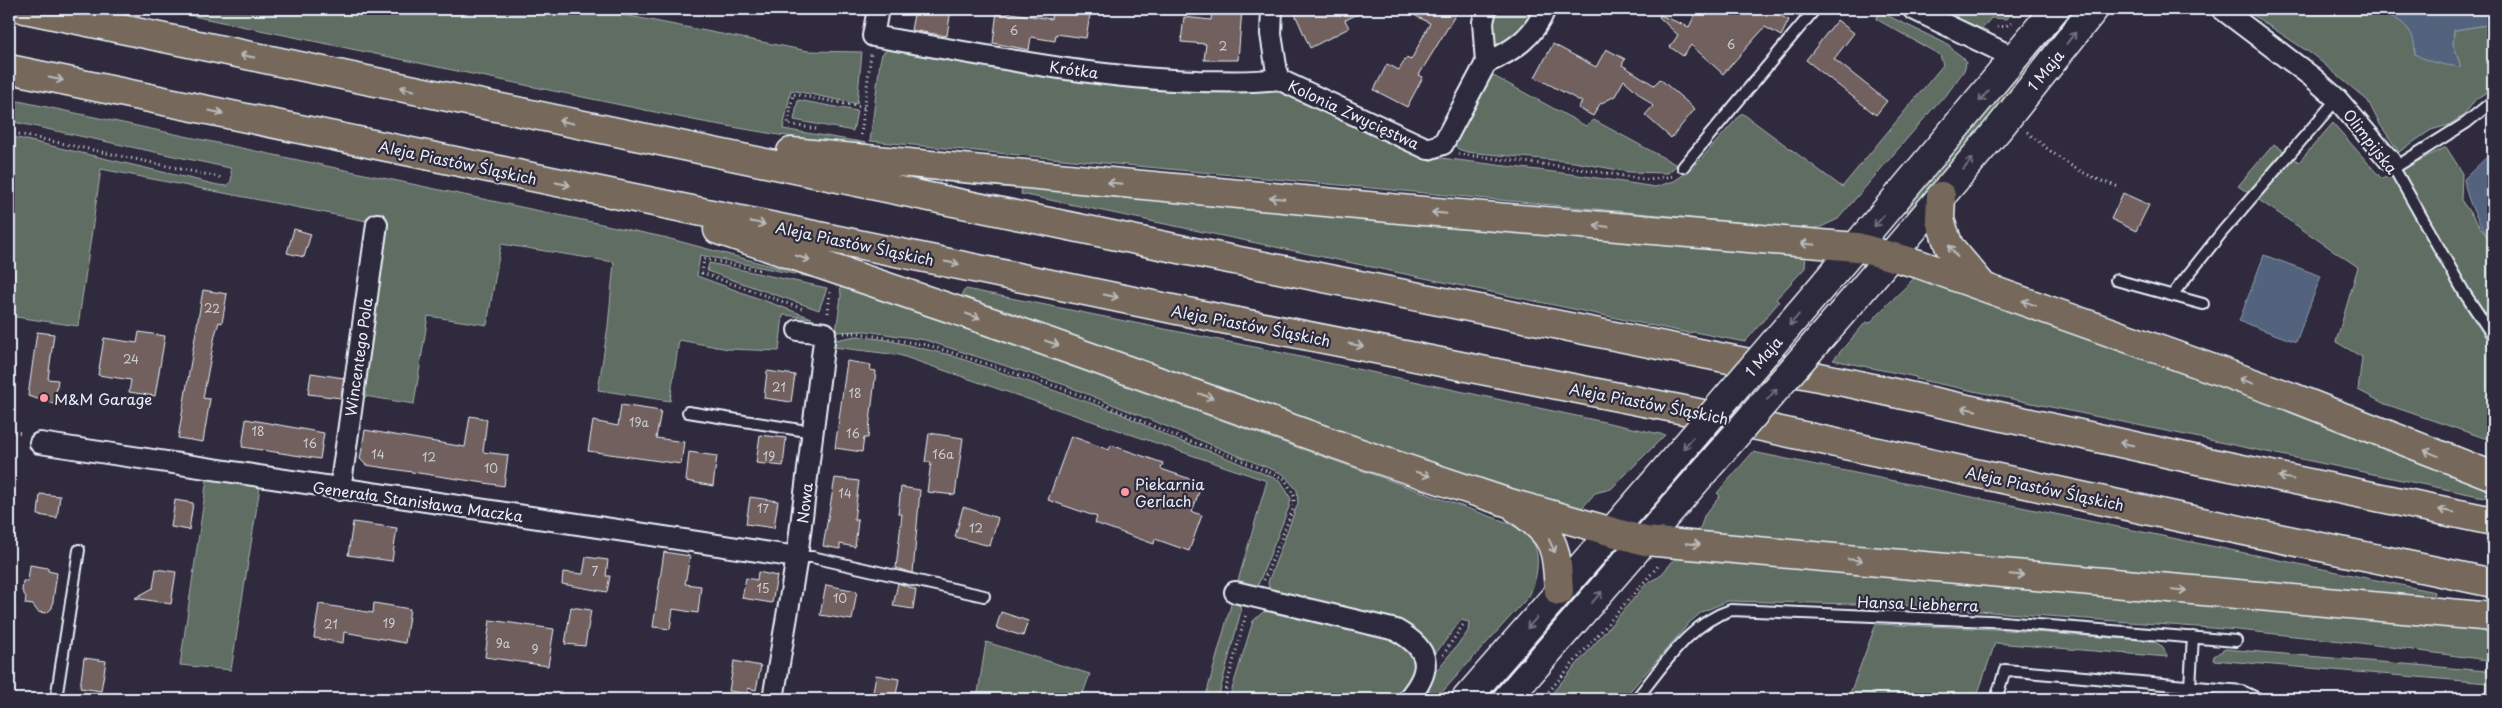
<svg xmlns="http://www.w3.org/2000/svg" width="2502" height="708" font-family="'Playpen Sans',sans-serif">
<rect width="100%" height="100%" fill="#2f2a3d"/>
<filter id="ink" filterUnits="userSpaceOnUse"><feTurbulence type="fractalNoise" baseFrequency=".02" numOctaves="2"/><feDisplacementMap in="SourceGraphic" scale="10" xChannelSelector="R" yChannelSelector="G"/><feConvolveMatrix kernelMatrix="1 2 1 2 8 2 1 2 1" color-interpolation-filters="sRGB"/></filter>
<g filter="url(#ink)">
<!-- green -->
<path fill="#606d63" stroke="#a4afae" d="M159,9h455v4l194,38 54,1 -5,52 -66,-14 -8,39 84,14v3l-88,-11 -81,-14z
M1492,9h45l-5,11 -36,32 -8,-15z
M1938,9h77l-8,10 -16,-1 -9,11z
M2070,9h11l-56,70 -117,136 -2,-7z
M2244,9h135l23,13 13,16v16l46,13 -8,-23 1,-14 39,-6v64l-17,11 -12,16 -15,10 -18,5 -32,22 -20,-29 -11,-22 -55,-46z
M1880,12l69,33c5,8 13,9 17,17l-1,7 -20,28 -4,2 -103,120 -17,8 -13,2 -938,-88 10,-79 2,-8 6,-5 385,41 21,4 139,63 145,18 77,12 19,-6 17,-11 51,-57 100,74 101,-122 -3,-10 -64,-36z
M1488,73l98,53 8,-6 83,45 -9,8 -39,-1 -55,-10 -107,-10 -9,-3 -4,-6z
M9,99l654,138 161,43 -124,-25 -3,21 115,42 -29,-3 -4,36 -51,-2 -49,-9 -9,61 -72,-11 10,-64 6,-64 -113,-18 -14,81 -59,-9 -14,88 -56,-9 24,-171 -281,-55 -23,157 -69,-10v-135l4,-33 -4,-1v-11l209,49 9,1c6,-5 5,-11 3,-18l-221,-47z
M798,100l59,11 -4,20 -59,-11z
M2333,123l49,56 64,-32 16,25 -1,28 32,45v196l-108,-37 -27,-14 4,-33 -26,-15 22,-75 -120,-81 36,-42 25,18z
M1022,184l784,70 -1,14 -29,31 3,3 -34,40 -51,-10 -6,1 -667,-139z
M709,263l118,25 -8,22 -112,-39z
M1916,276l577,208v15l-577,-120v-2l-83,-17 33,-38 4,1c14,-17 31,-30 46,-47z
M840,284l669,239c6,4 15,8 20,13 14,15 8,44 0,60l-93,103h-23l51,-62 4,-6 1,-9 -8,-2 -28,37 -3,-11 -13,-12 -147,-41 -2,-11 30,-79 -1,-13 -14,-16 -218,-89 -140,-45 -59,-9 -30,1 5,-36z
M966,289l288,58 411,88 -54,54 -16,4 -17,20 -612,-212 -4,-2 1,-7z
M856,336l31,4 63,15 167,57 59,28 39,13 66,28 10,18 -2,8 -31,78 -2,3 -19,-4 30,-103 -368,-126 -66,-8 2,-7z
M1753,452l682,140 -2,10 -739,-67 7,-9 3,-10 16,-20 -3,-3z
M207,479l53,8 -29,183 -51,-5z
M1679,554l814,74v71h-8l3,-16 -275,-23 1,-4 11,-7 262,22v-11l-127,-17 -122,-13 -342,-25 -168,-4 -26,11 -12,10 -67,77h-76l101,-117 11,-5z
M1590,576l4,6 -101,117h-13z
M1232,601l8,5 1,5 -23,88h-13z
M1273,611l129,30c19,28 14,31 -2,58h-171l24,-78 10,-9z
M1876,624l117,5 160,12 9,5 6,11 -173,-14 -19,56h-128z
M986,642l104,32 -9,25h-104z"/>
<!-- water -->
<path fill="#53637d" stroke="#8f9cae" d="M2379,9h110l4,2v13l-39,6 -1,14 8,23c-17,-2 -31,-4 -46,-13 0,-28 -14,-32 -36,-45z
M2493,151v94c-13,-21 -26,-41 -29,-66z
M2264,255l57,21 -25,66 -57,-21z"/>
<!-- building -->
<path fill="#72615f" stroke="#e8f1f8" d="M915,9h36l-4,27 -36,-6z
M1060,9h31l-5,29 -30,-4 -1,7 -24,-4 -2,13 -36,-7 4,-32 54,8 1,-6 7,1z
M1212,9h30l-4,51h-34l2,-16 -25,-2 3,-25 27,3z
M1306,9h64l-25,11 4,8 -39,20 -15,-34z
M1402,9h57l-40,66 4,2 -16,30 -33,-17 13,-26 12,6 7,-12 5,2 19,-37z
M1698,9h69l22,11 -8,16 -16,-9 -42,47 -32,-29 -8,11 -13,-9 8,-12 -19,-18 1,-2 29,12z
M1837,20l17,13 -20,26 53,42 -11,14 -70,-55z
M1553,44l43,23 10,-18 19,10 -3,6 32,20 6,-6 35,30 -24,29 -26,-23 8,-9 -29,-26 -9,16 -15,8 -7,12 -15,-8 4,-6 -47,-25z
M2123,193l26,12 -13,26 -25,-12z
M294,229l17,5 -7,23 -17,-4z
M203,290l24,4 -5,29 -3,-1 -4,13 -12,63 7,1 -7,43 -25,-4z
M37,332l17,2 -6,45 10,1 -4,24 -26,-8z
M139,332l26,4 -10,60 -26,-4 2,-12 -33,-5 6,-37 33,5z
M847,361l24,4 -1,5 6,1 -8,67h-4l-2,14 -27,-4z
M767,371l28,4 -4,27 -27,-4z
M311,373l33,5 -3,20 -33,-4z
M621,405l40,6 -5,27 28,4 -3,22 -93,-13 5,-30 25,5z
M470,416l17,3 -4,33 25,3 -4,31 -138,-21 -6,-6 5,-29 100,17z
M246,419l78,14 -4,26 -78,-12z
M929,433l34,5 -8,57 -28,-3 4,-30h-6z
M760,435l26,3 -3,28 -27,-3z
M1071,436l38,14 2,-5 52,18 -2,6 41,14 -10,29 10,3 -13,36 -34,-12 -1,5 -59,-21 2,-6 -49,-17z
M689,452l28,4 -4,30 -27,-5z
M835,478l24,3 -5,39h4l-3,27 -15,-3v5l-17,-3z
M901,487l19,3 -7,83 -17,-5 6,-54h-4z
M40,494l20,2 -3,22 -19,-3z
M750,497l28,4 -4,27 -28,-4z
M175,500l18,3 -4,27 -18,-3z
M963,507l35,11 -8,28 -35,-9z
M353,522l44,6 -5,33 -44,-6z
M664,552l26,4 -5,28 16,2 -3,27 -25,-4 -3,20 -17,-2z
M586,557l22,3 -2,16h4l-3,16 -45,-8 1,-12 20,2z
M30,565l18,3v3l9,2 -5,35 -5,5 -9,-1 -5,-7 -8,-1 1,-7 -4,-6 1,-10h5z
M156,569l20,3 -5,32 -36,-6 18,-10z
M758,572l19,4 -5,27 -30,-5 4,-20 11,2z
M898,583l18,7 -3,19 -20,-3z
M826,585l31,6 -5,29 -32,-5z
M374,603l36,6 -5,34 -61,-11 -1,11 -29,-5 5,-34 54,9z
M571,607l20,3 -6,36 -20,-2z
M1001,612l27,9 -5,15 -27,-8z
M490,620l64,9 -6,37 -63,-9z
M84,658l22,3 -5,30 -21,-3z
M734,661l27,5 -5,24 -8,-2 -1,6 -18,-3z
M876,675l23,4 -3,16 -23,-3z"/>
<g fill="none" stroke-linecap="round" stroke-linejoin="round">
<!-- lane casing -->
<g stroke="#e8f1f8" stroke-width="14">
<path id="lane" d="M2390,161l75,133 28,42
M1683,167l132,-158
M2394,168l72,-45 27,-22
M2116,280l87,24
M2172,295l51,-64 114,-132
M688,412l125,20
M797,557h15l172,39
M2190,686l3,-49
M56,699l23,-149
M1636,699c27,-32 53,-76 95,-89l259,11 246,20
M1996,699l9,-29 237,21 17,8"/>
</g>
<!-- street casing -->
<g stroke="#e8f1f8" stroke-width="24">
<path id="street" d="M878,9l-5,27c107,18 216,42 325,45 27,0 53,2 80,-2
M1272,9l-1,25 7,45
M1913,9l102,49
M2222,9l90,68 25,22 53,62
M1486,63c27,-12 48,-26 59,-54
M1278,79l150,70 15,-5 43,-81 -3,-41 3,-13
M40,443l757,114
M340,490l37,-266
M1235,592l161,38c34,19 38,38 12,69
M773,699l24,-142 28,-224 -27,-3"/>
</g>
<!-- secondary casing -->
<g stroke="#e8f1f8" stroke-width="31">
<path id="secondary" d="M1825,283l230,-274
M1855,298l145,-171 94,-118
M1466,699l181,-208
M1507,699l175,-202"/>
</g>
<!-- highway casing -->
<g stroke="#e8f1f8" stroke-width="31">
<path id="highway" d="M25,9l1164,242 665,133 339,75 300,62
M9,69l1168,241 507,100 494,107 315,66
M791,152l609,57 457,38 62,17 373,133 201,79
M1941,196l-1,24 9,26 33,39
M718,230l288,97 371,132 129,43 139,39 848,76
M1517,509c39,27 39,37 42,82"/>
</g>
<!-- path -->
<path stroke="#e8f1f8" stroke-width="3" stroke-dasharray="1 4" stroke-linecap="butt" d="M1882,9l12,6
M1997,27l9,-1 6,-4
M816,129l-28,-5 5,-30 73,14
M9,132l214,46
M2027,132c34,28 49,41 92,55
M861,135l10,-81
M1458,154l116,14 75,12 23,-4
M759,270l-55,-11 -2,14 101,36
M828,313l2,-21
M844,333h14l73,13 130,42 49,19 72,32 35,11 68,29 9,17v11l-30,73
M9,431l14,2
M1443,655l22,-33
M1223,699l23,-85
M1542,699l116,-133"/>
<!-- lane -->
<use href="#lane" stroke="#2f2a3d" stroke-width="10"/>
<!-- street -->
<use href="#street" stroke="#2f2a3d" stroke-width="20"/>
<!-- secondary -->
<use href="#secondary" stroke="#2f2a3d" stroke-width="28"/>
<!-- highway -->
<use href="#highway" stroke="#76695c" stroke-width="28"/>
<!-- secondary-bridge casing -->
<g stroke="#e8f1f8" stroke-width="31" stroke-linecap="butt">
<path id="secondary-bridge" d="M1647,491l178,-208
M1682,497l173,-199"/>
</g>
<!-- secondary-bridge -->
<use href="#secondary-bridge" stroke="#2f2a3d" stroke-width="28"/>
</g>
<!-- one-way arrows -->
<defs><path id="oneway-shaft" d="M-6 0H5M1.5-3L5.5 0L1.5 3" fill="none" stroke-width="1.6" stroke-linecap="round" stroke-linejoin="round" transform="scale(1.25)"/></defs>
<g stroke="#70707e">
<use href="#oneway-shaft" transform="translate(2071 38) rotate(-51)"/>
<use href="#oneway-shaft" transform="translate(1984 96) rotate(130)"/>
<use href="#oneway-shaft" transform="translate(1968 164) rotate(-50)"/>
<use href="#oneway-shaft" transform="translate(1879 221) rotate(131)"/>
<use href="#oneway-shaft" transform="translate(1794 320) rotate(131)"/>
<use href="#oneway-shaft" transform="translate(1772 394) rotate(-49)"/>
<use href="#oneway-shaft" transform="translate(1688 443) rotate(131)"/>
<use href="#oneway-shaft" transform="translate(1597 597) rotate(-49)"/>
<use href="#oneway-shaft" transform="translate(1532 623) rotate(131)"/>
</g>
<g stroke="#babbba">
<use href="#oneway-shaft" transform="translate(247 56) rotate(-168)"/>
<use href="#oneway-shaft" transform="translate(56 79) rotate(12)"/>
<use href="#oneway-shaft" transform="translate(407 89) rotate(-168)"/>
<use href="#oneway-shaft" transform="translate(216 112) rotate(12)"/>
<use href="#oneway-shaft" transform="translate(566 122) rotate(-168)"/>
<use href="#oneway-shaft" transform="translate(1115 183) rotate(-175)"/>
<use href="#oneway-shaft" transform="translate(563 184) rotate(12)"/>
<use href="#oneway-shaft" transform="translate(1277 198) rotate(-175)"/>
<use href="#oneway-shaft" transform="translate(1439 213) rotate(-175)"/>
<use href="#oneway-shaft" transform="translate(758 223) rotate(11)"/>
<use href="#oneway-shaft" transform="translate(1601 226) rotate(-175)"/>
<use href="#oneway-shaft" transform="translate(1808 244) rotate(-175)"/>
<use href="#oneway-shaft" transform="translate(1953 251) rotate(-126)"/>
<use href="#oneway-shaft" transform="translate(803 258) rotate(19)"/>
<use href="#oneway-shaft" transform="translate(952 263) rotate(12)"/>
<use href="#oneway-shaft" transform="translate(1111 296) rotate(12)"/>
<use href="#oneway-shaft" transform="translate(2029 303) rotate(-160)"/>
<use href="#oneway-shaft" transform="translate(973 316) rotate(19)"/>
<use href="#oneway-shaft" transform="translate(1052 343) rotate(19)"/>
<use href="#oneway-shaft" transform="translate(1356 345) rotate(11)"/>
<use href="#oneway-shaft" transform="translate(2246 381) rotate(-160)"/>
<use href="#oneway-shaft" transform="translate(1206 396) rotate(19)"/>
<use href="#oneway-shaft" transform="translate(1969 409) rotate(-168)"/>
<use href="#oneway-shaft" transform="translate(2127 444) rotate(-168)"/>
<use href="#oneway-shaft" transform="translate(2431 453) rotate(-158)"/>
<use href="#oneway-shaft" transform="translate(1423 474) rotate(18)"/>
<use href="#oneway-shaft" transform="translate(2286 478) rotate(-168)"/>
<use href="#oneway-shaft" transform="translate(2446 511) rotate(-168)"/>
<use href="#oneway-shaft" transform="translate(1693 544) rotate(5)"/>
<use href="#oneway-shaft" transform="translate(1552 546) rotate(65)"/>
<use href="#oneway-shaft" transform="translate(1855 560) rotate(5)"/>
<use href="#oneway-shaft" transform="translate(2017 575) rotate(5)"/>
<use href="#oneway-shaft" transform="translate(2179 590) rotate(5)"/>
</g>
</g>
<!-- markers -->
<g fill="#ff9aa2" stroke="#2f2a3d" stroke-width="2">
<circle cx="44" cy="398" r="5"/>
<circle cx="1125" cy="492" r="5"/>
</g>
<g text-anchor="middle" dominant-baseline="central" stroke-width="4.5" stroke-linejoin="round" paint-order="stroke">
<!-- number labels -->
<g font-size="12" fill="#cacdd2">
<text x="1014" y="30">6</text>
<text x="1731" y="44">6</text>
<text x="1223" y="46">2</text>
<text x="212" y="308">22</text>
<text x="131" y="359">24</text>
<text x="779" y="387">21</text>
<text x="855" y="393">18</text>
<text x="639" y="422">19a</text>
<text x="258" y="431">18</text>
<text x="853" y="433">16</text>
<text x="310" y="443">16</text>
<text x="378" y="454">14</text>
<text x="943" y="454">16a</text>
<text x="769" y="456">19</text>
<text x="429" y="457">12</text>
<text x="491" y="468">10</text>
<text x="845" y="493">14</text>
<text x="763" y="508">17</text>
<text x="976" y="528">12</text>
<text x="595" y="571">7</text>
<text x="763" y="588">15</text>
<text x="840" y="598">10</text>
<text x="389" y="623">19</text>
<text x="331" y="624">21</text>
<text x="503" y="643">9a</text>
<text x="535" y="649">9</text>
</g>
<!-- street labels -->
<g font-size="15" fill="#e8f1f8" stroke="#2f2a3d">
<text transform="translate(1074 69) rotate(8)">Krótka</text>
<text transform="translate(2045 70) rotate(-51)">1 Maja</text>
<text transform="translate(1354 114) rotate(25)">Kolonia Zwycięstwa</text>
<text transform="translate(2371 141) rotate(52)">Olimpijska</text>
<text transform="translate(458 162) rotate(12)">Aleja Piastów Śląskich</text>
<text transform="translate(855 243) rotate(12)">Aleja Piastów Śląskich</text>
<text transform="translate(1251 325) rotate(11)">Aleja Piastów Śląskich</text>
<text transform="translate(1763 356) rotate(-49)">1 Maja</text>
<text transform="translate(358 357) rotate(-82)">Wincentego Pola</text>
<text transform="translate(1649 403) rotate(11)">Aleja Piastów Śląskich</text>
<text transform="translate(2045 488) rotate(12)">Aleja Piastów Śląskich</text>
<text transform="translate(418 501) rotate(8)">Generała Stanisława Maczka</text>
<text transform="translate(804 503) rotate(-83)">Nowa</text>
<text transform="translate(1918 603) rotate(2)">Hansa Liebherra</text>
</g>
<!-- poi labels -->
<g font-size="15" fill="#e8f1f8" stroke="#2f2a3d" text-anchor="start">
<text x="54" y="398">M&amp;M Garage</text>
<text x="1135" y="483">Piekarnia<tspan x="1135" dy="17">Gerlach</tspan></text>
</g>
</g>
<!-- margin -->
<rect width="2502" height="708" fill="none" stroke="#2f2a3d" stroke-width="30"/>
<rect x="15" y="15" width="2472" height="678" fill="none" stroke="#e8f1f8" stroke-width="2" filter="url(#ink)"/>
</svg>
